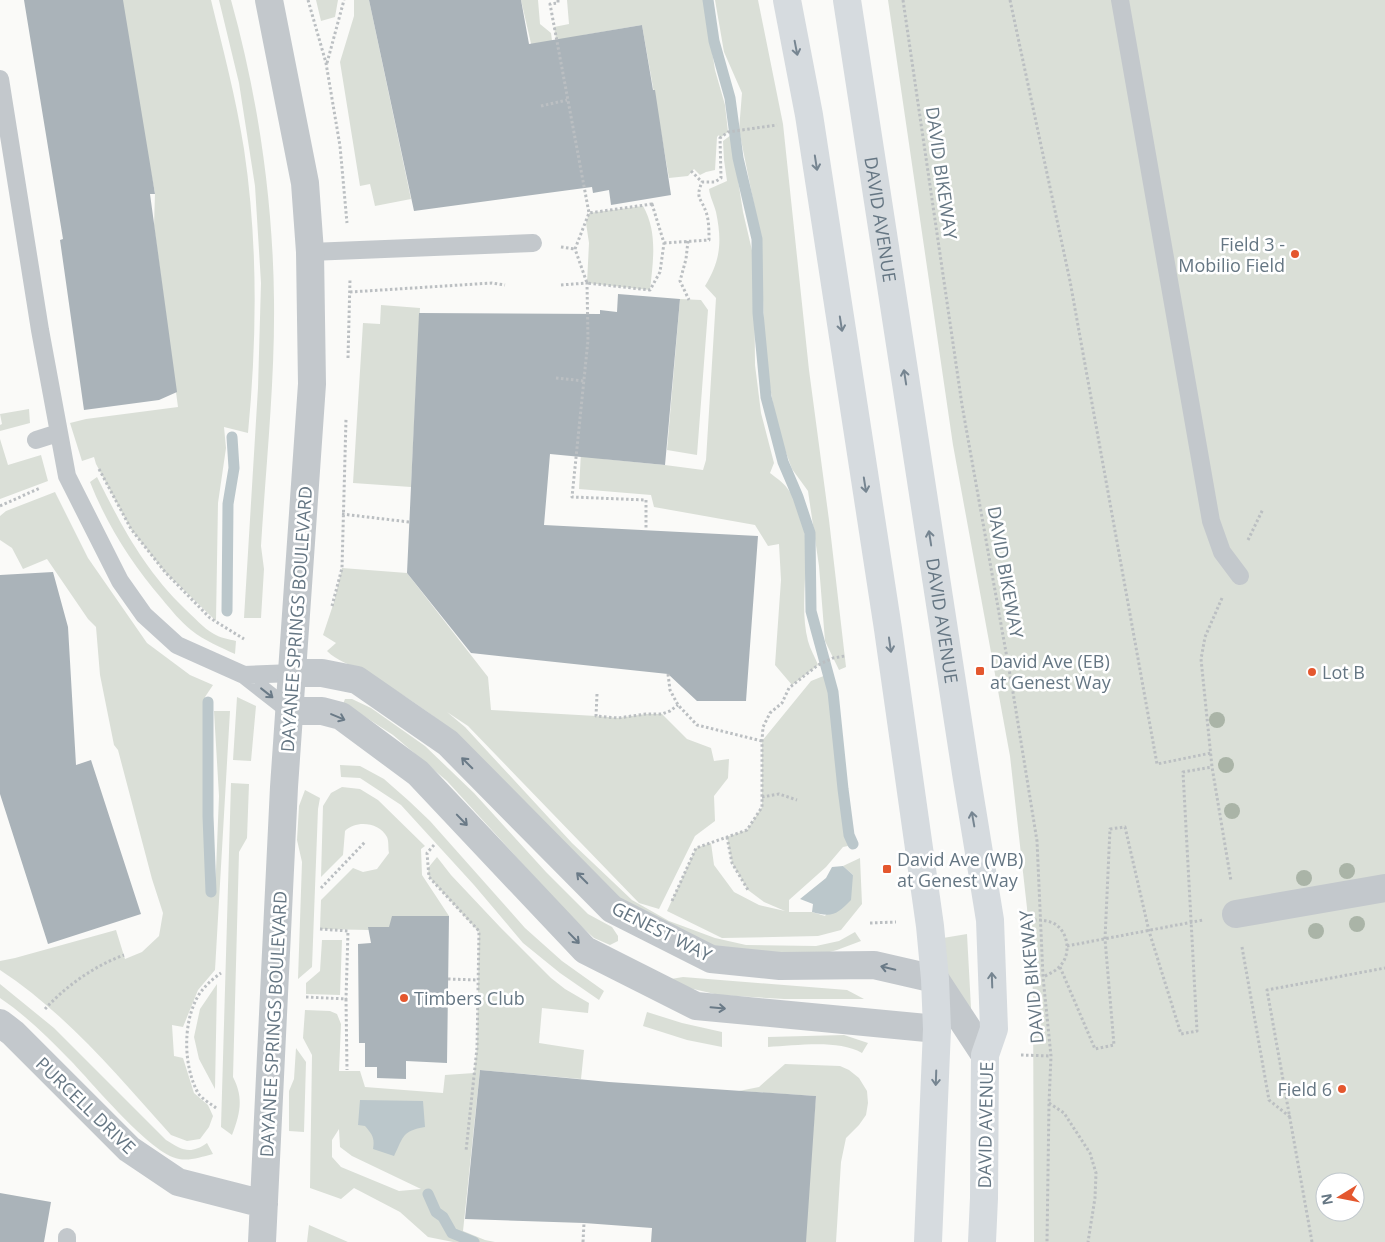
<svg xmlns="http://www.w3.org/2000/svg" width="1385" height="1242" font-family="'Open Sans',sans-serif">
<rect width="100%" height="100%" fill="#fafaf8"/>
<!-- green -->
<path fill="#dadfd7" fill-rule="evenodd" d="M116,0h95c12,49 25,98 33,149 14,93 13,190 4,284l-24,-6 2,21 -8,55 -2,118 -51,-49 -34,-43 -35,-65 -2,-7 -12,4 -12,-38 16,-4 92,-12 -24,-181 1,-33z
M219,0h12c27,97 42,199 43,300 1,82 -8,164 -13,246l3,23 -3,49h-17l14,-230 3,-105 -6,-97 -16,-103z
M316,0h22l-3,17 -14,4z
M354,0h15l42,199 -36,7 -5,-22 -10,2 -20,-124 14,-46z
M521,0h17l2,24 11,9 8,60 -16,3z
M567,0h137l11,70 10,35 3,27 -8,6 -1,-3 -2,2 -2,33 -9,2 -6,3 -6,-6 -6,7 -19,2 -27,-153 -58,10 -25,21 -5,-29 15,-3z
M715,0h43l25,124 26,246 20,150 17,147 -7,3 -14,-29 -6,-75 -11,-75 -16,-22 -14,-38 -13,-71 -4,-121 -22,-109 3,-37 -18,-41z
M888,0h497v1242h-351l-1,-250 -6,-84 -17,-152 -57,-311zM1325,1182h30v30h-30z
M731,135l12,77 11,47 1,106 6,48 13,50 -4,10c5,4 13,9 17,15 35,44 8,102 21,153 2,8 7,16 10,24l-26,20 -17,-20 6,-85 -2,-36 -11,2 -13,-21 -101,-18 -3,-12 -72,-6 3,-55 22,25 61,6 38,5 3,-10 10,-162 -11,-12c16,-26 17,-45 11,-74 -2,-8 -6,-15 -7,-23l18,-8 -3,-21 -1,-19z
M643,206c15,26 10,56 7,84l-63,-7 2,-40 -3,-20 3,-10z
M680,299l21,1 7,10 -11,145 -30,-5z
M381,305l39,3 -9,179 -58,-4 10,-160 17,1z
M29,409l1,14 -30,8v-6l2,-1 -2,-10z
M0,439l8,26 33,-10 7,26 -48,18z
M97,477c25,50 47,92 88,132 9,8 18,19 29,25 6,4 15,5 22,7l-1,13c-15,-7 -30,-13 -44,-24 -10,-8 -20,-20 -29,-31 -30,-35 -55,-74 -72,-117z
M55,492l33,66 59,85 43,32 23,10 -8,12 1,195 9,3 4,-99 -5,-85h16l-15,259 -17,20 -15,37 -11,-2 2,31 9,2 11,35 14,12 5,11 -4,11 -9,12 -13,2 -16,-6c-53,-59 -104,-121 -171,-165v-9l15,-3 101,-28 9,29 17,-7 17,-16 4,-23 -11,-34 -34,-129 -4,-5 -14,-70 -4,-48 -8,-8 -41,-60 -24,10 -11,-21 -12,-8v-24l6,-5z
M342,568l65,5 81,104 3,33 105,6 22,2 28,-4h16l25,25 24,9 3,13 15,-2 -1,19 -14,18 1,25 -20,15 -36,73 -20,-6 -171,-177 -21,-14 18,15 107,116 60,57 37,21 46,17 31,7 70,1 23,-5 16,-9 6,9 -24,9 -15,4 -100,-4 -100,-44 -173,-178c-27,-21 -57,-41 -88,-58 -12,-6 -24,-9 -34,-19l9,-8 -13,-8 11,-33z
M826,675l22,171 -5,1 -17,20 -37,33v12h23l13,4 28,-41 -10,-9 17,-8 2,46 -21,26 -23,6 -96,2 -55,-27 29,-63 15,-5 3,22 20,27 25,13 26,6 -21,-9 -16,-12 -16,-27 -5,-26 20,-7 15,-23v-66l49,-60z
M237,697l19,9 -5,55 -18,-1z
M345,699h7l19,9 54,38 49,47 72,79 42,42 24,13 6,9v5l-8,4 -16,-7 -23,-21 -124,-136 -54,-46 -43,-28 -7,-3z
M340,765l20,1 24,13 25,22 21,20 95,107 37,33 42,30 -5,9 -39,-27 -37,-30 -49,-58 -73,-80 -41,-27 -19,-1z
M231,783l18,1 -2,54 -8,14 -6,225c11,21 7,37 -1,58l-11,-8z
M342,787l18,2 18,11 47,46 -4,3 1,26 27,41 -60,11h-20v3l-49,-1 1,-29 32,-32 10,4 14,-3 12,-16c-1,-4 0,-12 -2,-16 -8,-15 -31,-17 -42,-6l-2,24 -22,22 2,-71 8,-13z
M305,790l15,8 -2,11 -6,158 -14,12 4,-117 -5,-22 2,-34z
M437,857l14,18 49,52 51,51 14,11 24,14 -1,10 -46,-5 -3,35 45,7 -3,29 -101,-9 -17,161 22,9 10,2h-42l-25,-5 -28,-25 -46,-24 -13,11 -31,-11 2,-133 -9,-17 2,-28 25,1 7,3 4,10 -2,47h21l5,16 78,6 2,-18 29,-2 3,-25 2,-116 -50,-55 -1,-9zM339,1129l1,18 12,9 69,33 -22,2 -58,-24 -9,-10v-17z
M967,934l4,74 -5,1 -18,-30 -5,-41z
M322,940h20l-2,55 -34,-1v-11l14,-12z
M683,977l164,13 17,9h-80l-65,-4 -60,-14z
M0,984l54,44 112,112c16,10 24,15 41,3l6,11c-12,3 -23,7 -34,5 -29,-5 -87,-77 -110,-100 -21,-22 -44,-44 -69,-61z
M217,984l-2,105 -16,-30 -5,-22 6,-28z
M647,1012l35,11 40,9v15l-35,-7 -44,-14z
M844,1035l24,8 -6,10c-25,-14 -66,-7 -94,-6v-10z
M296,1048l10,14 -2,70 -15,-1v-40l5,-12z
M785,1064l55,2 9,4 10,8 8,13 1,12 -2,12 -7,10 -13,13 -5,24 -5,80h-33l13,-146 -77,-5 20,-4z
M309,1225l39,17h-41z"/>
<!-- water -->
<path fill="#bbc7cb" d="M843,866l10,9 -2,25c-14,14 -18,18 -39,12l1,-8 -13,-5 26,-21 6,-11z
M360,1100l63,1 2,26c-23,4 -21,9 -31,29l-21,-7c2,-11 -1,-15 -8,-23l-7,-1z"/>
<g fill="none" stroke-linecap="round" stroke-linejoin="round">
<!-- stream -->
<path stroke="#bbc7cb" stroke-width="11" d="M708,0l6,41 16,57 8,60 19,81 1,74 8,84 17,65 15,35 12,36 1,78 22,81 10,97 6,46 4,9
M227,611l1,-107 6,-36 -2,-31
M208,702v114l3,76
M428,1194l8,18 7,5 9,16 22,9"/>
</g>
<!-- building -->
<path fill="#aab3b9" d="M24,0h99l32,194h-5l27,198 -18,8 -75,10 -24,-170 3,-1z
M369,0h152l8,44 113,-19 11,65h2l16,105 -60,10 -2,-15 -16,3 -1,-6 -178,24z
M618,294l62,5 -15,166 -115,-11 -6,71 214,11 -12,165h-49l-29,-27 -197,-21 -64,-80 12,-260 181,1v-4l17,2z
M53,572l15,55 8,138 15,-5 50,154 -93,30 -48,-150v-219z
M392,916h57l-2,147 -41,-2v18l-29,-1v-11h-12v-24h-6l-1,-99 13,-1 -3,-16h21z
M480,1070l129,12 207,14 -10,146h-155l1,-14 -68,-5 -119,-4z
M0,1193l51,9 -7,40h-44z"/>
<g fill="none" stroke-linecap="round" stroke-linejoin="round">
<!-- path -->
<path stroke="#bbbfc2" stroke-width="3" stroke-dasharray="2.5 2.5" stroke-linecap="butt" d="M308,0l18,63 14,83 7,77
M558,0v3l-8,1 39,209
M903,0l59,405 50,281 25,155 6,136 8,79 -2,47 -2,139
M1010,0l60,281 87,483 54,-11
M327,63l17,-63
M541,106l26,-6
M691,171l11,11
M652,204l12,39 -4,29 -10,18 -63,-7 -12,-34 14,-36z
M688,241l-2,18 -6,22 9,19
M664,243l45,-3c0,-9 0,-20 -3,-28 -5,-15 -11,-13 -4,-30h13l6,-4 -1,-40 8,-6 49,-7
M561,247l14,2
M561,285l26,-2 1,57 -16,157 74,3v30
M350,292l142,-9 13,2
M348,358l2,-79
M556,378l28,3
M99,469l32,60 34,43 45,46 34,21
M0,506l40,-18
M342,514l67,8
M1248,540l15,-31
M1222,598l-17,39 -4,22 11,108 19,114
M332,606l10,-38 4,-149
M668,674l2,16 8,15 19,20 65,16
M597,694l-1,22 22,2 28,-4h16l8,-3 8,-6
M762,797l17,-3 18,6
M727,837l5,26 16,27
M434,845l-7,8 2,24 50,54 -2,117 -11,103
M321,888l44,-46
M672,901l24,-53 51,-18 15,-23v-66l1,-14 7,-14 12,-10 7,-15 29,-23 15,-7 12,-2
M1024,920c10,0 22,-1 31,4 14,9 16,31 5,42 -4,5 -11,8 -17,11
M870,923l26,-1
M320,929l28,2 -2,68
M1067,946l136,-26
M1242,947l27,153 21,17
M1060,967l35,82 19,-4 -9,-106 5,-110 15,-2 24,104 32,103 16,-3 -14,-259 29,-5
M448,979l30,1
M306,997l40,2 1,71
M45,1009c21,-23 49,-43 79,-54
M1021,1055l30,1
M1049,1103l15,10 26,40 6,20 -1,25 -7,44
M216,1108c-5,-4 -14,-9 -18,-15 -14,-26 -15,-65 -3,-91 5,-12 16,-22 26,-29
M583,1242l1,-19
M1312,1242l-45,-252 118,-22"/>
<!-- lane -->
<path stroke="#c3c8cc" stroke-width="18" d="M1120,0l91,521 11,31 18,24
M0,79l40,251 27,146 53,105 24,34 33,30 67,30 46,36
M310,252l223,-9
M36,440l22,-7
M244,675l49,-2
M67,1242v-5"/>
<!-- street -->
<path stroke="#c3c8cc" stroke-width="28" d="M293,673h29l35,7 91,63 164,166 99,50 69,7 94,-1 61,14 50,76
M290,711h32l19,5 77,57 167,177 111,56 241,23
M1236,914l149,-26
M0,1023l13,10 116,116 49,33 86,22
M262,1242l22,-455 28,-403 -2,-132 -5,-69 -36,-183"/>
<!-- secondary -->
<g stroke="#d6dbdf" stroke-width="28">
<path d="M787,0l22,115 79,514 42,297 5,53 2,50 -9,213"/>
<path id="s1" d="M847,0l119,773 24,147 4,109 -9,26 -1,143 -2,44"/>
</g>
</g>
<!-- trees -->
<g fill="#aab4a7">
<circle cx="1217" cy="720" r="8"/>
<circle cx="1226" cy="765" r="8"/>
<circle cx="1232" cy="811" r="8"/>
<circle cx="1347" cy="871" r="8"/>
<circle cx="1304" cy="878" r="8"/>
<circle cx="1357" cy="924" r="8"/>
<circle cx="1316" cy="931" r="8"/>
</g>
<!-- one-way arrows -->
<defs><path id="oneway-shaft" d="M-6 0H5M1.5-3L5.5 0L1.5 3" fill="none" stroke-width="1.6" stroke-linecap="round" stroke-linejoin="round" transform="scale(1.25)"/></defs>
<g stroke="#768591">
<use href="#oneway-shaft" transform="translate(796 48) rotate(79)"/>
<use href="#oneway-shaft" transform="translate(816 163) rotate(81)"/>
<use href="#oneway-shaft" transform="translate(841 324) rotate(81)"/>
<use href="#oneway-shaft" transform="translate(905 377) rotate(-99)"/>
<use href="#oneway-shaft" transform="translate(865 485) rotate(81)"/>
<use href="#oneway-shaft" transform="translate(930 538) rotate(-99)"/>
<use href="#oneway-shaft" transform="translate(890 645) rotate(82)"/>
<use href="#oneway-shaft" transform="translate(973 819) rotate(-100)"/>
<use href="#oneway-shaft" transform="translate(992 980) rotate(-92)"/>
<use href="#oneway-shaft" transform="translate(936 1078) rotate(92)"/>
</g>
<g stroke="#6a7a87">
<use href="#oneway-shaft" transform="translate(267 693) rotate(38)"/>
<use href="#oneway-shaft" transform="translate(338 717) rotate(23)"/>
<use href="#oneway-shaft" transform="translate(467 763) rotate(-135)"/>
<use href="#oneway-shaft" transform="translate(462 820) rotate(46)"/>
<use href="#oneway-shaft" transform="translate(582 878) rotate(-135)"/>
<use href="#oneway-shaft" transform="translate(574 938) rotate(46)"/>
<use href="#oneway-shaft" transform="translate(888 968) rotate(-167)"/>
<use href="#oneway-shaft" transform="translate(718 1008) rotate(5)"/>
</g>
<!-- markers -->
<g fill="#e4572e" stroke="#fff" stroke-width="2">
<circle cx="1295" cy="254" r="5"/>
<rect x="975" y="666" width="10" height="10" rx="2.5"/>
<circle cx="1312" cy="672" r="5"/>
<rect x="882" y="864" width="10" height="10" rx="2.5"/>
<circle cx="404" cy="998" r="5"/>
<circle cx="1342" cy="1089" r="5"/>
</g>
<g text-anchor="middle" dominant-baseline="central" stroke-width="5" stroke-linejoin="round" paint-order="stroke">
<!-- street labels -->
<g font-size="18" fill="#657683" stroke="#fff">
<text transform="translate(942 173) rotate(82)">DAVID BIKEWAY</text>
<text stroke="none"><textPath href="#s1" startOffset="222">DAVID AVENUE</textPath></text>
<text transform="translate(1006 572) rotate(80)">DAVID BIKEWAY</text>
<text transform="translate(296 619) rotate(-86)">DAYANEE SPRINGS BOULEVARD</text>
<text stroke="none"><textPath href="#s1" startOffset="628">DAVID AVENUE</textPath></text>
<text transform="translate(662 931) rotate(27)">GENEST WAY</text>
<text transform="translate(1031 977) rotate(-95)">DAVID BIKEWAY</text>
<text transform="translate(273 1024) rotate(-87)">DAYANEE SPRINGS BOULEVARD</text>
<text transform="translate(86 1105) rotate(44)">PURCELL DRIVE</text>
<text transform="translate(985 1125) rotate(-89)">DAVID AVENUE</text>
</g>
<!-- poi labels -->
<g font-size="18" fill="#657683" stroke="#fff" text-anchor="start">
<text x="1285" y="244" text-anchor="end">Field 3 -<tspan x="1285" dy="21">Mobilio Field</tspan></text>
<text x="990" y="661">David Ave (EB)<tspan x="990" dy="21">at Genest Way</tspan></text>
<text x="1322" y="672">Lot B</text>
<text x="897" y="859">David Ave (WB)<tspan x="897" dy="21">at Genest Way</tspan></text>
<text x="414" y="998">Timbers Club</text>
<text x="1332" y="1089" text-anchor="end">Field 6</text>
</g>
</g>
<!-- north arrow -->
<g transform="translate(1340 1197) rotate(260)"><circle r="24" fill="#ffffff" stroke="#c1c8cd"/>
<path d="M0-4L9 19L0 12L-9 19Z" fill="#e4572e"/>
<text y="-8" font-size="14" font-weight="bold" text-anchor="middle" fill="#657683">N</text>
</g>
</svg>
